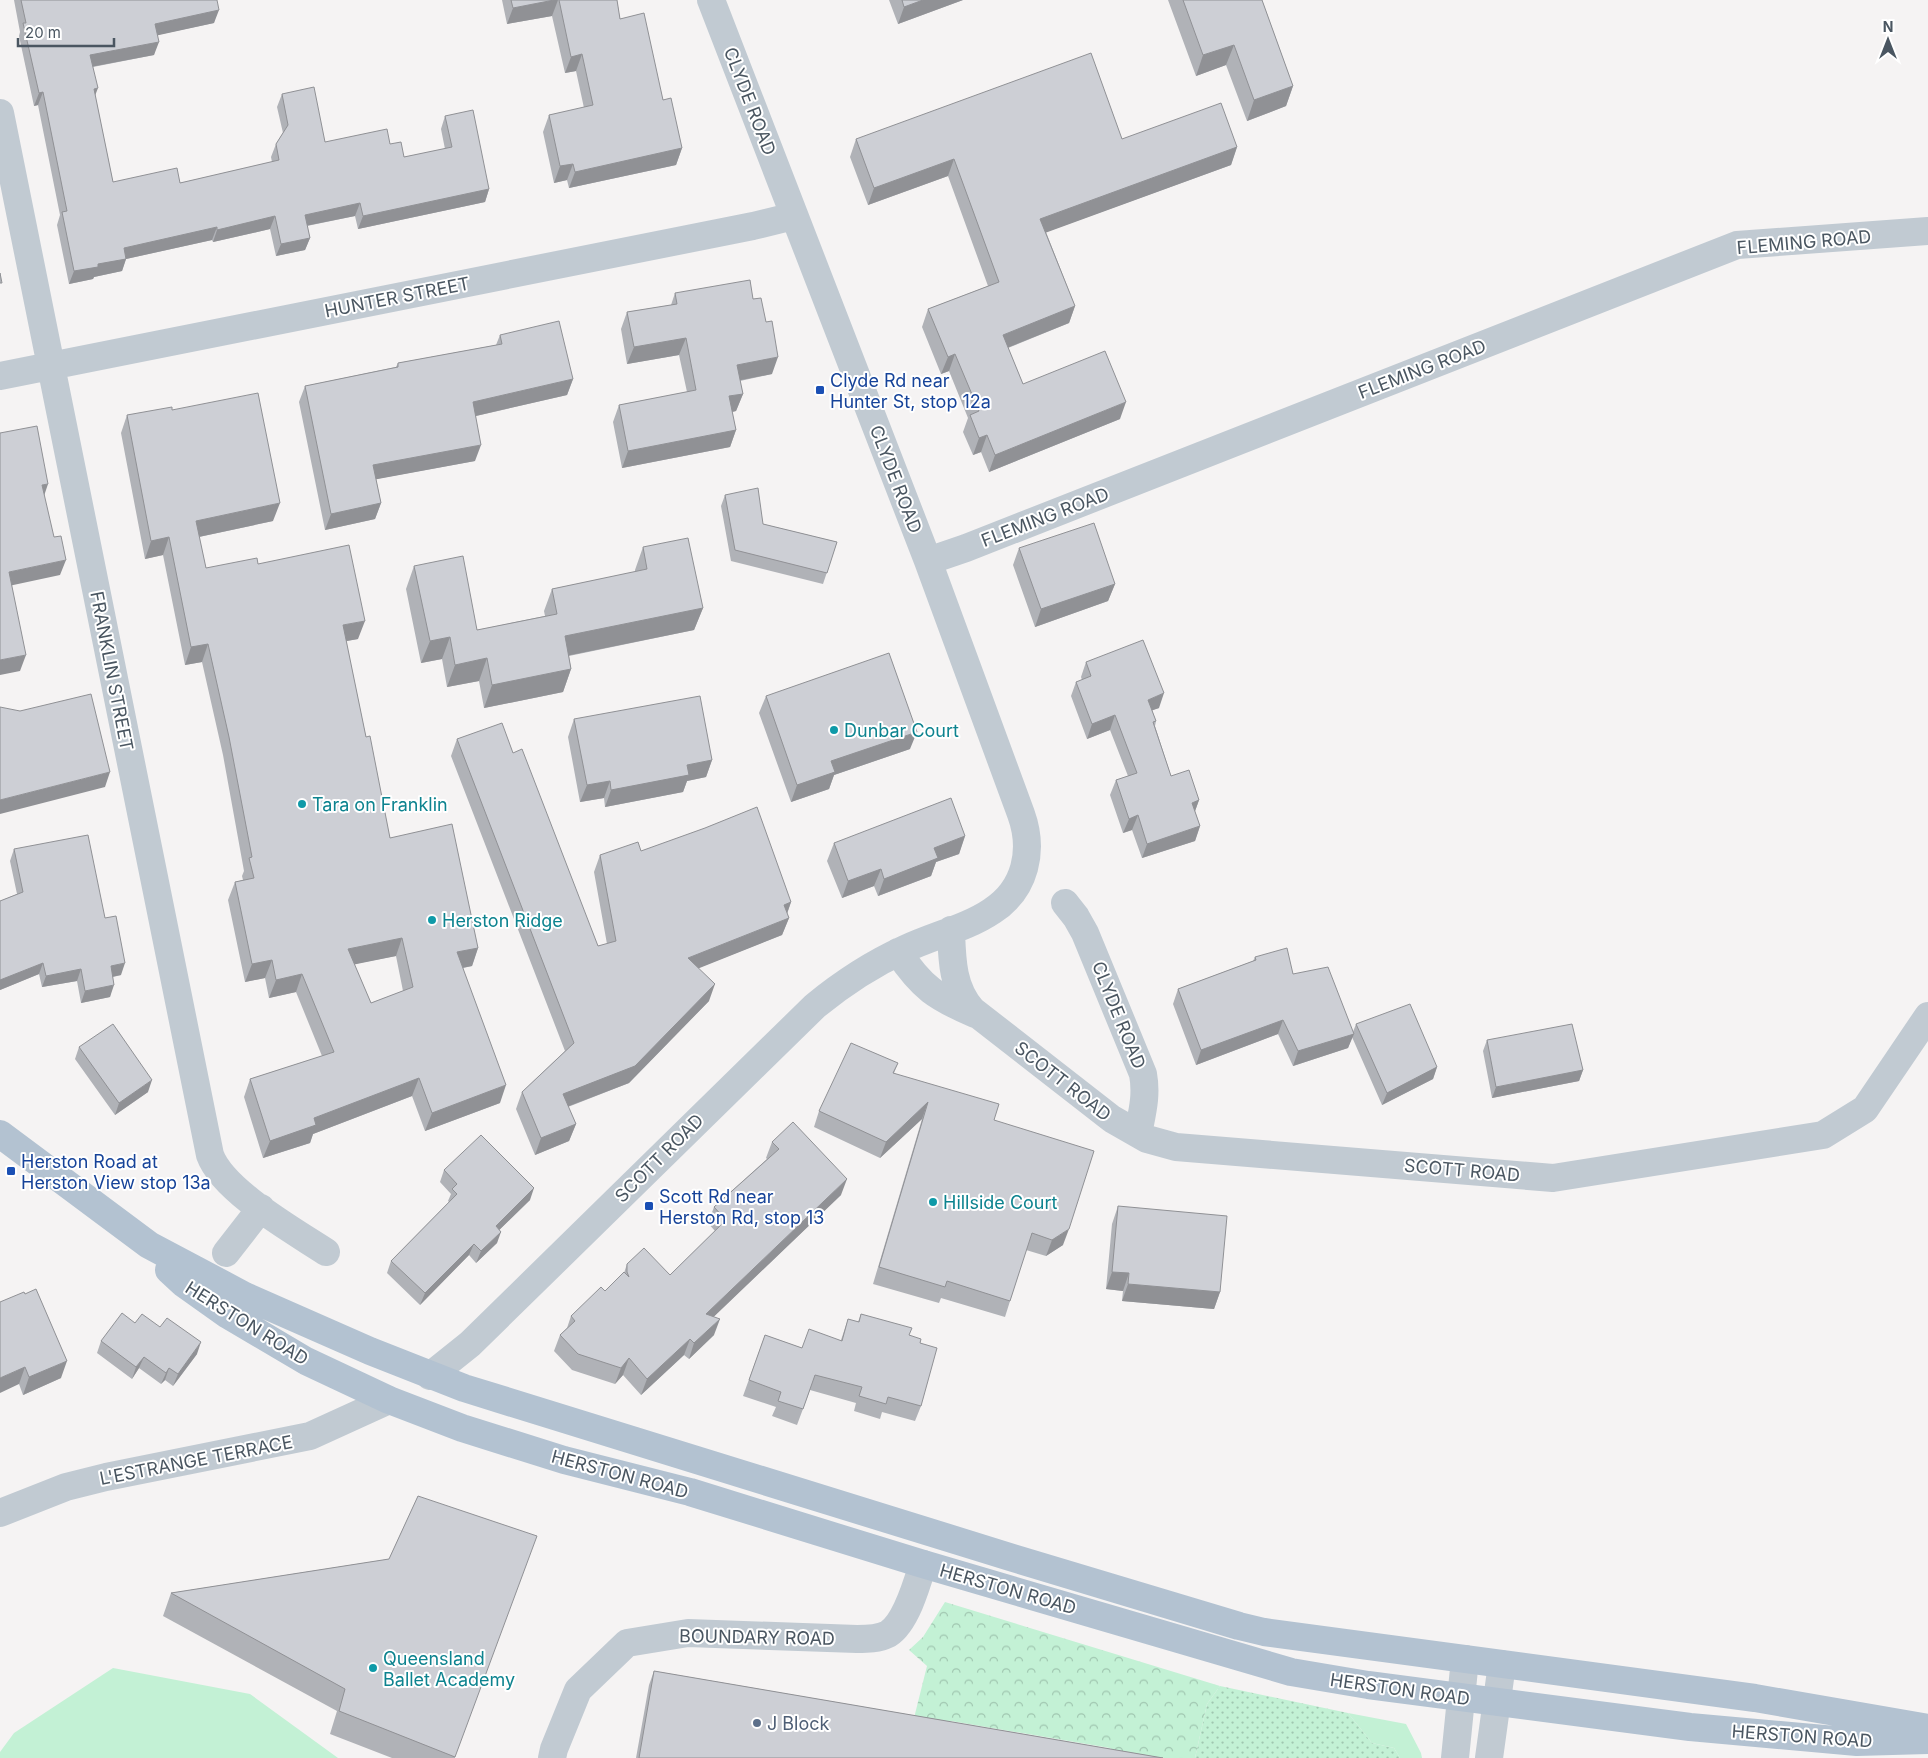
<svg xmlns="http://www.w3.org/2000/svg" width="1928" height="1758" font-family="Inter,sans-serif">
<defs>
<pattern id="grass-dots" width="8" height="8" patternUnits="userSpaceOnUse" patternTransform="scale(1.25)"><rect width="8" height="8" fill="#c3f1d5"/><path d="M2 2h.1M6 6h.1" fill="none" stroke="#a0c6b0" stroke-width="1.8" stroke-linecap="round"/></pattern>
<pattern id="forest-crowns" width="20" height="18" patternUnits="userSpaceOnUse" patternTransform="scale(1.25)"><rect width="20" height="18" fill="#c3f1d5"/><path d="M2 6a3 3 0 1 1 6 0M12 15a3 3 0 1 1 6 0" fill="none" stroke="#a0c6b0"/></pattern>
</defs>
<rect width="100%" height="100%" fill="#f5f3f3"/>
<!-- grass -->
<path fill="url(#grass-dots)" d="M1220,1686l128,27 24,30 22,5 6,10h-205l12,-54z"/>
<!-- forest -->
<path fill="url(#forest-crowns)" d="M945,1602l275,84 -13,18 -12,54h-70l-15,-10 -159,-27 -11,5 -29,4 16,-64 -18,-16 14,-13z"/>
<!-- garden -->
<path fill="#c3f1d5" d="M113,1668l137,26 88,64h-338v-6l14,-19z
M1348,1713l58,11 15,29 1,5h-22l-6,-10 -22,-5z"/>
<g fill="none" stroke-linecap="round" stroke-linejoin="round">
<!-- minor -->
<path stroke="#c1cad2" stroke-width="28" d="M0,113l210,1042c13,36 84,76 116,97
M0,376l753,-150 41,-10
M928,561l38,-13 771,-303 191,-14
M1065,903l11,14 9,16 58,141c4,22 -1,39 -5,60
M951,930c1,29 1,57 21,80l140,109 35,20 29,8 377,31 270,-43 42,-26 63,-93
M898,952c24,36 38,45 77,62
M226,1253l35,-45
M430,1376l40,-32 345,-338c28,-23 57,-42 90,-57 27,-13 62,-21 87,-38 34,-22 42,-61 29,-97l-93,-253 -217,-561
M0,1513l66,-26 40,-10 204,-41 79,-36
M552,1758l2,-9 24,-59 49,-47 61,-10 169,6c10,0 21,0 31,-5 18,-11 29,-50 35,-70
M1455,1758l10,-99
M1489,1758l13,-94"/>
<!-- major -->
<path stroke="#b3c2d1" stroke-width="28" d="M0,1134l149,111 96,51 125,55 94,37 549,170 226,68 25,6 491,66 173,30
M169,1270l14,13 45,32 78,46 83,39 73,28 102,32 126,32 233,72 368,108 77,13 322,42 167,15 71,-2"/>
</g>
<!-- wall -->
<path fill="#b0b2b7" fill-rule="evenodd" d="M14,0h203l-3,23 -57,12 -3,20 -61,12 2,28 18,87 67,1 92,-21 -1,-5 5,-13 7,-11 -6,-26 5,-13 43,48 65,2 14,13 41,-8 -4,-20 4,-13 44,73 -4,13 -127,27 -3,-13 -48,10 3,12 -5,12 -29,6 -6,-27 -57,13 -1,-2 -86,19 -4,12 -28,6 -1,2 -24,5 -12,-59 3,-10 -22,-110 -4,1 -15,-70 1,-4z
M502,0h115l3,19 43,81 19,48 -6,17 -107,23 -2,-8 -13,3 -11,-51 6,-17 35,-7 -8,-37 -11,2 -13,-57 -45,8z
M889,0h74l-65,24z
M1168,0h94l31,86 -7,20 -39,15 -21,-56 -30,11z
M856,139h266l115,8 -6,18 -185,67 29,74 -6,17 -61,25 15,36 97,35 -131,53 -8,-20 -8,3 -10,-23 5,-14 -19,-47 -8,3 -19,-47 6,-18 60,-23 -40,-110 -80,29 -18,-48z
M675,293l78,6 19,75 -32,7 3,13 -7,17 -4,1 4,18 -6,17 -108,21 -9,-46 6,-17 68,-13 -8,-37 -52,9 -6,-35 6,-17 44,-7z
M500,335l73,44 -6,16 -91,21 -1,45 -99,18 5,24 -6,16 -50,11 -26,-128 6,-16 91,-19 2,-4 98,-18z
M172,410l101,111 -74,16 7,31 52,-4 100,75 -12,2 20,96 24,101 88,110 -6,18 -9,2 37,135 -75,28 -13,-35 -99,38 -3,9 -47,15 -19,-61 6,-18 72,-23 -26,-64 -27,6 -4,-20 -20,4 -17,-82 7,-18 8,-2 -1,-4 2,-5 -21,-116 -21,-93 -17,3 -22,-110 -18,4 -24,-126 6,-18zM396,956l7,35 -32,12 -17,-39z
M725,495l38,29 74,18 -14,42 -92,-23 -10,-55z
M643,547l60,61 -9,22 -125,26 2,13 -8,23 -79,16 -5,-27 -32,6 -5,-28 -21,4 -15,-74 8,-23 63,64 68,-14 -1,-5 8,-22 83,-17v-2z
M1019,548l96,36 -7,17 -73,26 -22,-62z
M1086,662l73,46 -7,2 4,11 -1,5 16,50 28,24 -4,11 5,15 -5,15 -53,17 -10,-28 -9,3 -13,-38 6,-15 12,-4 -18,-46 -23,9 -16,-43 5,-14 6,-2 -1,-3z
M766,696l144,53 -76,26 -5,14 -38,13 -32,-89z
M574,719l138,41 -6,17 -19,4 -4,11 -78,15 -1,-9 -24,4 -12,-65z
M457,739l56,14 85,193 9,-2 -13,-72 6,-17 41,-4 150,51 -4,12 2,4 -7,17 -84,33 11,33 -80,82 -61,24 8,17 -7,17 -34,14 -19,-46 6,-17 43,-41 -114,-295z
M965,836l-6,18 -23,8 -5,14 -53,20 -4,-10 -32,12 -15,-37 7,-18z
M14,849l91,69 16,57 -8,2 -3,20 -29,6 -4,-22 -35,6 -3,-13 -39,16v-89l17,-7 -7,-33z
M1255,957l38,17 60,58 3,-8 81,43 -4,12 -51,26 -30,-68 -4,11 -55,18 -15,-32 -82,31 -23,-61 5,-15 75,-28z
M1487,1040l96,30 -4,11 -87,17 -9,-47z
M79,1047l69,45 -33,23 -40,-56z
M898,1063l-4,10 100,47 69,125 -17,11 -20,-6 -21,67 -64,-19 -2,5 -66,-19 49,-165 -42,39 -66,-31 5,-16z
M772,1142l69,53 -127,121v19l-25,24 -5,-4 -43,40 -18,-20 -8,9 -43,-14 -18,-19 6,-16 7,-7 4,-12 34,-25 19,-18 3,-9 43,11 45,-44 -7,-8 6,-16 53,-48 -1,-1z
M444,1170l86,30 -31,30 -2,13 -21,20 -7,-8 -49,50 -33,-32 4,-12 58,-59 -1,-1 3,-7 -11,-12z
M1118,1206l102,86 -6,17 -92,-8 1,-10 -17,-2 6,-65z
M0,1302l61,76 -38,17 -4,-11z
M861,1314l48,21 11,8 1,63 -6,15 -33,-9 -2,7 -26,-8 2,-8 -46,-13 -13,35 -25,-9 4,-9 -33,-11 22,-61 37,13 39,-8 7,-21 10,3z
M135,1323l62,31 -24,32 -8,-6 -4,4 -22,-16 -7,11 -35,-26 4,-12z
M418,1496l37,262h-63l-62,-24 7,-23 -174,-95 8,-23 218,-34z
M654,1671l509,87h-527l13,-73z"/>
<!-- shaded-wall -->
<path fill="#909195" d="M554,0h4l-6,16 -45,8 6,-16z
M923,0h40l-65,24 6,-17z
M219,10l-5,13 -64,14 5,-13z
M159,42l-5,13 -69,13 5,-13z
M1234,45l-8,20 -30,11 7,-21z
M582,54l-6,17 -11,2 6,-16z
M1293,86l-7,20 -39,15 7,-21z
M98,88l-5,13 1,-12z
M43,92l-5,13 -4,1 5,-13z
M1237,147l-6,18 -197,72 6,-18z
M682,148l-6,17 -107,23 6,-16z
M954,159l-6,17 -80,29 6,-17z
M573,164l-6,16 -13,3 6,-17z
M489,189l-4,13 -127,27 5,-13z
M360,203l-5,13 -55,11 5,-12z
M275,216l-5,13 -57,13 4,-12z
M217,227l-5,13 -86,19 -4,12 -28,6 -1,2 -24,5 5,-13 50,-23z
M310,238l-5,12 -29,6 5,-12z
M1075,306l-6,17 -72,29 6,-17z
M686,338l-7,17 -52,9 7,-17z
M955,354l-6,17 -8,3 7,-17z
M778,357l-6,17 -41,8 6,-17z
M573,379l-6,16 -100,23 6,-16z
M743,394l-7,17 -13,3 6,-18z
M1126,402l-6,17 -131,53 6,-17z
M736,430l-6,17 -108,21 6,-17z
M987,435l-6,17 -8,3 6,-17z
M481,445l-6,16 -108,20 6,-16z
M48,484l-5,15 -1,-14z
M280,503l-7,18 -84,18 7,-18z
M381,503l-6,16 -50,11 6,-16z
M169,537l-6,18 -18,4 6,-18z
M66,560l-6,15 -56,12 5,-15z
M1115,584l-7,17 -73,26 6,-18z
M703,608l-9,22 -138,28 9,-22z
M365,621l-7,18 -22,4 7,-18z
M450,637l-8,22 -21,4 9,-22z
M208,644l-6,18 -17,3 6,-18z
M26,655l-6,16 -20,4v-15z
M487,658l-8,23 -32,6 8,-22z
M571,669l-8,23 -79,16 8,-23z
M1164,693l-5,15 -17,6 6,-14z
M1115,715l-5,15 -23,9 5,-15z
M917,732l-7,17 -76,26 -5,14 -38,13 6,-17 34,-24z
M712,760l-6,17 -19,4 -4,11 -78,15 6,-17 76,-25z
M110,772l-5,15 -105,27v-14z
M610,781l-6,17 -24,4 7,-17z
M1199,800l-5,14 -2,-11z
M1138,815l-6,15 -9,3 6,-14z
M1200,826l-5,15 -53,17 5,-14z
M965,836l-6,18 -23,8 -5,14 -53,20 6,-17 50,-31z
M881,869l-7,17 -32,12 6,-17z
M791,902l-6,17 -1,-14z
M789,918l-7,17 -100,40 6,-17z
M402,938l-6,18 -54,11 6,-18z
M478,948l-6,18 -21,4 6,-18z
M272,960l-7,18 -20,4 7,-18z
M43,963l-4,11 -39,16v-10z
M125,963l-4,12 -15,3 5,-12z
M81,969l-4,12 -35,6 4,-11z
M302,974l-6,18 -27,6 7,-18z
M715,984l-6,17 -80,82 -73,28 7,-17z
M114,985l-4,12 -29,6 4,-12z
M1283,1020l-5,14 -82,31 5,-15z
M1354,1034l-6,14 -55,18 5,-15z
M1437,1067l-4,12 -51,26 5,-12z
M1583,1070l-4,11 -87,17 4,-11z
M419,1078l-7,18 -99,38 -3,9 -47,15 7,-17 44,-23z
M152,1080l-4,12 -33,23 4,-12z
M506,1085l-6,18 -75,28 7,-18z
M928,1102l-6,17 -42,39 6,-16z
M576,1124l-7,17 -34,14 6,-17z
M847,1179l-6,16 -141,135 6,-16z
M534,1188l-4,12 -39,38 5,-12z
M1069,1229l-6,16 -17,11 6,-16z
M501,1232l-4,11 -21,20 5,-12z
M474,1244l-5,11 -49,50 5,-12z
M1112,1272l17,1 -6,18 -17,-2z
M1128,1284l92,8 -6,17 -92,-8z
M720,1319l-6,16 -25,24 5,-16z
M690,1339l-6,16 -43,40 6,-16z
M201,1342l-4,12 -24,32 5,-12z
M144,1357l-5,11 -7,11 4,-12z
M629,1358l-6,17 -8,9 6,-16z
M67,1361l-6,17 -38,17 6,-18z
M25,1367l-6,17 -19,9v-15z
M169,1368l-4,12 -4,4 5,-11z"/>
<!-- building -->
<path fill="#cdcfd5" stroke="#909195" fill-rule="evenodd" d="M21,0h196l2,10 -64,14 4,18 -69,13 8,33 -4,1 19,93 64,-14 3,15 99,-23 -3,-16 12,-19 -6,-31 32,-7 11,55 62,-13 3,15 11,-2 3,15 48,-10 -7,-31 28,-6 16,79 -126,27 -3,-13 -55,12 5,23 -29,6 -6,-28 -58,14v-3l-93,21 2,11 -28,5v3l-24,4 -12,-59 5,-1 -24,-119 -4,1 -16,-70h3z
M511,0h43l-41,8z
M559,0h58l3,19 24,-6 19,87 8,-2 11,50 -107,24 -2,-8 -13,2 -11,-51 44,-10 -11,-51 -11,3z
M902,0h21l-19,7z
M1183,0h79l31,86 -39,14 -20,-55 -31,10z
M1091,53l31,86 99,-36 16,44 -197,72 35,87 -72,29 20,49 82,-33 21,51 -131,53 -8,-20 -8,3 -9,-23 9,-4 -24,-57 -7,3 -20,-48 71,-27 -45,-123 -80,29 -18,-49z
M0,273l2,10h-2z
M750,280l3,19 8,-1 5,24 6,-1 6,36 -41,8 6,29 -14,2 7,34 -108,21 -9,-46 77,-15 -10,-52 -52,9 -7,-35 50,-8 -2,-11z
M559,321l14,58 -100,23 8,43 -108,20 8,38 -50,11 -26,-128 93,-19v-4l104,-19 -2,-9z
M258,393l22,110 -84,18 10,47 51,-10 1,6 91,-19 16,76 -22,4 23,112 4,-1 20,102 62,-14 26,124 -21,4 49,133 -74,28 -13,-35 -105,40 2,7 -46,16 -20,-62 84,-27 -32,-78 -26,6 -4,-20 -20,4 -17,-82 19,-4 -5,-20 3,-1 -23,-120 -21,-93 -17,3 -22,-110 -18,4 -24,-126 45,-8v3zM402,938l11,49 -42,16 -23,-54z
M37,426l11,58 -6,1 12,52 7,-1 5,24 -57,12 17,83 -26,5v-227z
M758,488l5,36 74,18 -10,31 -92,-23 -10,-55z
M1094,523l21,61 -74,25 -22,-61z
M688,538l15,70 -138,28 6,33 -79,16 -5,-27 -32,7 -5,-28 -20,4 -16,-75 49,-10 14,74 80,-16 -5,-25 95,-20 -4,-22z
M1143,640l21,53 -16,7 8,21 -3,1 18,54 18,-6 10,30 -7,3 8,23 -53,18 -9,-29 -9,4 -13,-39 21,-7 -22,-58 -23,9 -16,-42 15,-6 -5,-14z
M889,653l28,79 -86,29 4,11 -38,13 -31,-89z
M91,694l19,78 -110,28v-93l20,4z
M700,696l12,64 -25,5 2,10 -78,15 -1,-9 -23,4 -13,-66z
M502,723l11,30 9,-4 76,197 18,-5 -16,-86 38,-13 3,9 64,-23 52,-21 34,95 -7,3 5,13 -101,40 27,26 -80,82 -72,28 13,30 -35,14 -19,-46 52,-49 -117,-304z
M951,798l14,38 -31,12 4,10 -54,21 -3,-10 -33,12 -14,-38z
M88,835l17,83 11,-2 9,47 -14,3 3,19 -29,6 -4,-22 -35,7 -3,-13 -43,17v-79l23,-9 -9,-43z
M1287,948l6,26 35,-7 26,67 -56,17 -15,-31 -82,30 -23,-61 78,-29 -1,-3z
M1410,1004l27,63 -50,26 -31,-69z
M113,1024l39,56 -33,23 -40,-56z
M1572,1024l11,46 -87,17 -9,-47z
M851,1043l47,20 -5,10 106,31 -5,16 100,31 -25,78 -17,11 -20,-7 -22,68 -63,-20 -2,6 -66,-20 49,-165 -42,40 -67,-31z
M793,1122l54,57 -141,135 14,5 -26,24 -4,-4 -43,40 -18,-21 -8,10 -43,-14 -18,-19 15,-14 -4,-5 30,-29 4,4 19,-19 5,5 -2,-5v-8l17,-16 26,27 56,-55 -12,-13 65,-58 -7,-7z
M481,1135l53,53 -38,38 5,6 -20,19 -7,-7 -49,49 -34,-32 66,-67 -5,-5 5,-5 -13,-14z
M1118,1206l109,10 -7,76 -92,-8 1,-11 -17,-1z
M36,1289l31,72 -38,16 -4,-10 -25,11v-76l24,-10 1,2z
M122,1313l13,10 7,-9 18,13 7,-9 34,24 -23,32 -9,-6 -3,5 -22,-16 -8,10 -35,-26z
M861,1314l51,14 -3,7 12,4 -1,4 17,5 -16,58 -33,-9 -2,7 -27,-8 3,-9 -47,-12 -12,34 -25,-8 3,-9 -32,-12 16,-45 37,13 7,-19 33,12 6,-22 11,3z
M418,1496l119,40 -82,221 -116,-46 6,-22 -174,-96 218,-34z
M654,1671l509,87h-524z"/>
<!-- markers -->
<g fill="#1a4fb4" stroke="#fff" stroke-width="2">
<rect x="815" y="385" width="10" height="10" rx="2.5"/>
<rect x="6" y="1166" width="10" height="10" rx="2.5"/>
<rect x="644" y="1201" width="10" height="10" rx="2.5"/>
</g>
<g fill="#0f9aa8" stroke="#fff" stroke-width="2">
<circle cx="834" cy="730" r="5"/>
<circle cx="302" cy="804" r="5"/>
<circle cx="432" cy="920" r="5"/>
<circle cx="933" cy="1202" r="5"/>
<circle cx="373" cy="1668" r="5"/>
</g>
<circle fill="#5c6f8a" stroke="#fff" stroke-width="2" cx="757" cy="1723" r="5"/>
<g text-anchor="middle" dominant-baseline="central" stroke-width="4" stroke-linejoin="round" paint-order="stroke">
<!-- street labels -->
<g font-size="18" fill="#4a5661" stroke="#fff">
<text transform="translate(750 101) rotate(69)">CLYDE ROAD</text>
<text transform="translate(1804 242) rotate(-5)">FLEMING ROAD</text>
<text transform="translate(397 297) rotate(-11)">HUNTER STREET</text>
<text transform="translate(1422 369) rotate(-21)">FLEMING ROAD</text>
<text transform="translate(896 479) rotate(69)">CLYDE ROAD</text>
<text transform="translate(1045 517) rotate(-21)">FLEMING ROAD</text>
<text transform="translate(112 671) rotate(79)">FRANKLIN STREET</text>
<text transform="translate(1119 1015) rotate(68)">CLYDE ROAD</text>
<text transform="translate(1063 1081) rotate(38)">SCOTT ROAD</text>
<text transform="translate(659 1158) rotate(-45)">SCOTT ROAD</text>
<text transform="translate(1462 1170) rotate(5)">SCOTT ROAD</text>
<text transform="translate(247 1323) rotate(32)">HERSTON ROAD</text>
<text transform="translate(196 1460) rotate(-11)">L'ESTRANGE TERRACE</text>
<text transform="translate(620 1474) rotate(15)">HERSTON ROAD</text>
<text transform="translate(1008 1589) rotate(16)">HERSTON ROAD</text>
<text transform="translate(757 1637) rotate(1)">BOUNDARY ROAD</text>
<text transform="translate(1400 1689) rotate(8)">HERSTON ROAD</text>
<text transform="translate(1802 1736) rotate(4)">HERSTON ROAD</text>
</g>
<!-- transit labels -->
<g font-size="18" fill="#164399" stroke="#fff" text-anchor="start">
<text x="830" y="380">Clyde Rd near<tspan x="830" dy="21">Hunter St, stop 12a</tspan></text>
<text x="21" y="1161">Herston Road at<tspan x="21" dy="21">Herston View stop 13a</tspan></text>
<text x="659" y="1196">Scott Rd near<tspan x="659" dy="21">Herston Rd, stop 13</tspan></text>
</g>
<!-- culture labels -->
<g font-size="18" fill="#0d838f" stroke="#fff" text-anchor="start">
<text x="844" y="730">Dunbar Court</text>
<text x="312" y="804">Tara on Franklin</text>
<text x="442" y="920">Herston Ridge</text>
<text x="943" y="1202">Hillside Court</text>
<text x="383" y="1658">Queensland<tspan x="383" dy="21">Ballet Academy</tspan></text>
</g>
<!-- service labels -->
<g font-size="18" fill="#4e5e75" stroke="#fff" text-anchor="start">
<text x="767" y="1723">J Block</text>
</g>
</g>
<!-- north arrow -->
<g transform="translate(1888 40)" stroke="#ffffff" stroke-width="4" paint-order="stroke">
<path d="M0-4L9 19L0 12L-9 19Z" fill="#4a5661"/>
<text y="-8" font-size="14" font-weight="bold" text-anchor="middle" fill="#4a5661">N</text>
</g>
<!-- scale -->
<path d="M18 38v8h96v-8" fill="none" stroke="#4a5661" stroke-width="2.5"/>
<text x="25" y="38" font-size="15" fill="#4a5661" stroke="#ffffff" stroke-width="4" paint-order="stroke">20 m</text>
</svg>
